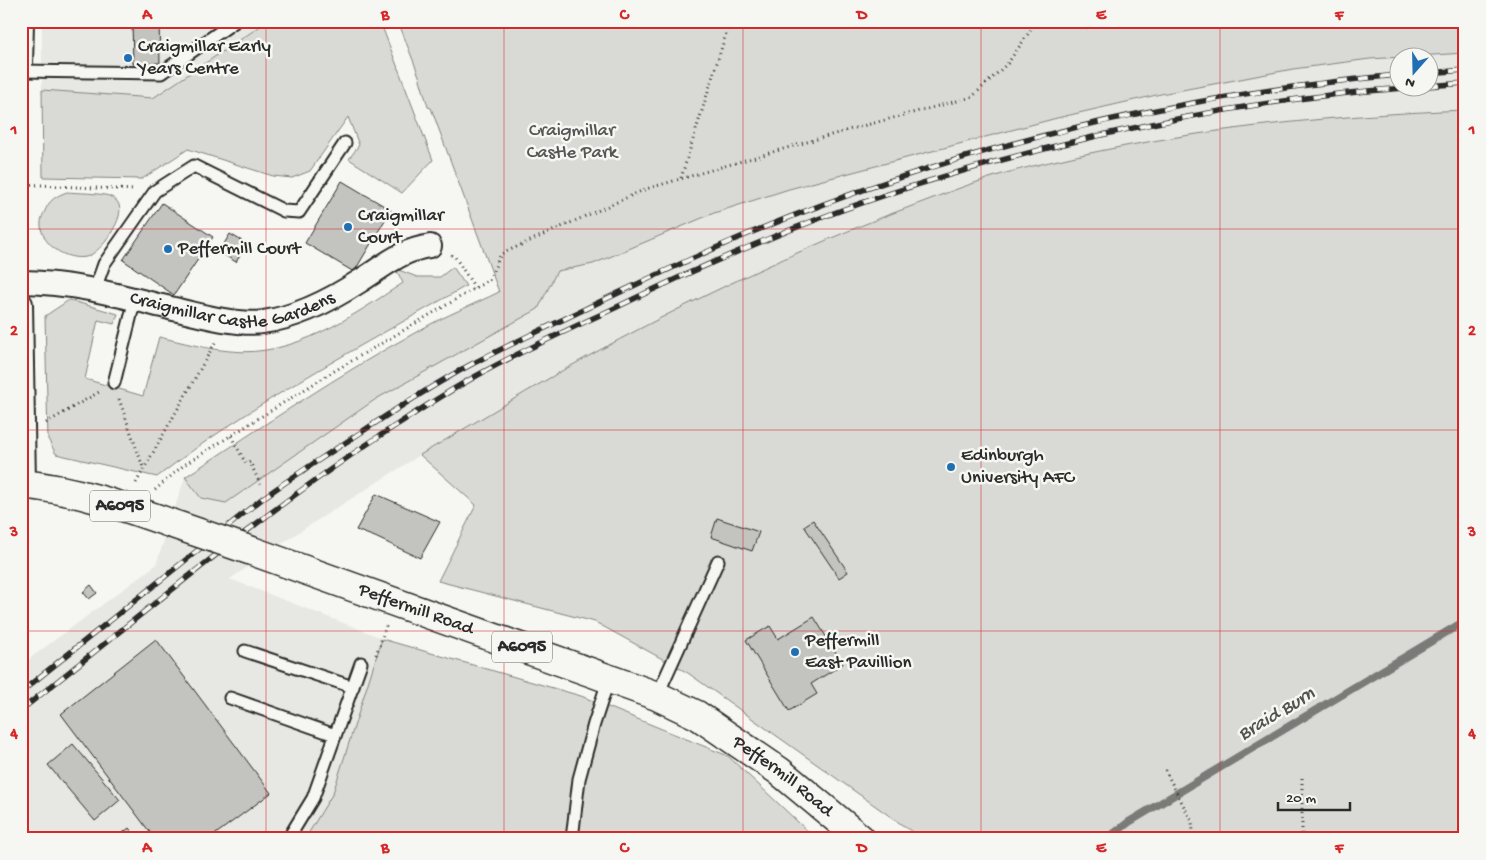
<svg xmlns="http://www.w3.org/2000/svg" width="1486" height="860" font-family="'Gochi Hand',sans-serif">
<rect width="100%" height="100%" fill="#f6f6f2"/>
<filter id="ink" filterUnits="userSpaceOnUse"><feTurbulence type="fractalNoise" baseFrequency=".02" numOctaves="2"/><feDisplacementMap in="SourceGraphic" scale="10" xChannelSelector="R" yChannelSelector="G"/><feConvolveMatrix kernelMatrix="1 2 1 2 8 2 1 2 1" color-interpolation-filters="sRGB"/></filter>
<g filter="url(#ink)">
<!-- built -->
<path fill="#e7e7e3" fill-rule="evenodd" d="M42,21h226l-115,77 -111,-8z
M1465,53v57l-90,4 -202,24 -76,13 -79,18 -76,26 -97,37 -97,43 -187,97 -141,83 -118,75 -72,49 152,59 -50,159 -25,42h-286v-174l135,-100 29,-88 137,-89 96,-57 28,-15 100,-44 47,-8 121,-51 75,-24 166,-44 102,-27 170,-38 66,-11 77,-10zM1398,58h30v30h-30z"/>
<!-- green -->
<path fill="#d9d9d5" stroke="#828280" d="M268,21h112l53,139 -31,33 -53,-34 10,-14 -11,-28 -38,54 -18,7 -19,-2 -85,-27 -46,30 -99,-2 -1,-87 111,8z
M398,21h1067v32l-95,6 -77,10 -132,25 -104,24 -268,71 -75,24 -121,51 -36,7 -19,38 -162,90 -150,104 -25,-5 -16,-21c78,-51 154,-103 235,-147 26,-15 53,-25 79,-38l-68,-184 -3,-1 -9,-31z
M1465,110v729h-543l-234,-166 -93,-51 -157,-41 38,-76 -56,-50c46,-27 93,-56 140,-83 105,-59 216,-113 328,-157 44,-16 88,-35 133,-46 145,-37 295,-53 444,-59z
M67,192c10,1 33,1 42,4 22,8 5,33 -3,45 -4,5 -14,15 -20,16 -20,4 -47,-13 -45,-35 0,-3 2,-8 4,-11 4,-11 11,-15 22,-19z
M453,267l13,19c-105,60 -213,117 -309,191l-101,-23 -8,-15 -3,-123 24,-16 49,14 -4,10 -16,-4 -13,59 58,17 16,-59c23,5 47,12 71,14 64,7 122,-35 173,-68l-7,-14 21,8h23z
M382,639l199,57 147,60 88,83h-511l28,-46z"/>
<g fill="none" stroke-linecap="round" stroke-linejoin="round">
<!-- stream -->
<path stroke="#7a7a78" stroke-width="8" d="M1107,839l22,-17 336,-201"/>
</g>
<!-- building -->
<path fill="#c3c3c0" stroke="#2b2b2b" d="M132,21h27l1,42 -27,1z
M342,181l49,29 -37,62 -49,-29z
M162,203l51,34 -39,58 -51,-35z
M230,234l17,10 -11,18 -17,-10z
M376,494l64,28 -20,36 -45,-21 -19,-7z
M717,518l42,14 -7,19 -41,-14z
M813,520l35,52 -9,6 -35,-52z
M91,585l6,8 -8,6 -6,-7z
M814,617l29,47 -32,20 6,10 -28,17 -43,-71 24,-14 8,13z
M156,639l115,154 -62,46h-54l-94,-125z
M73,744l47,56 -25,21 -47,-56z
M129,828l9,11h-23z"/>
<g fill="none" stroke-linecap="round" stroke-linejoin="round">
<!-- lane casing -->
<g stroke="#2b2b2b" stroke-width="15">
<path id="lane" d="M21,71l140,2 73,-51
M95,289l9,-25 51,-73 39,-25 90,45 15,1 46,-69
M114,383l21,-84
M245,651l108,36
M657,696l61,-135
M230,698l105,37
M288,839l25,-41 48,-135
M572,839l7,-60 15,-55 15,-46"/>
</g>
<!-- street casing -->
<g stroke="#2b2b2b" stroke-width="26">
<g id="street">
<path d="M21,66l1,-45"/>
<path id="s1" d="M21,282c51,0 100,14 149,26 25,6 68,18 93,14 35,-5 68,-22 97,-41 26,-16 39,-30 70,-35"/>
<path d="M21,304l3,180"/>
</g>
</g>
<!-- primary casing -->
<g stroke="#2b2b2b" stroke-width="31">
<g id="primary">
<path d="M21,484c52,5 101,22 149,39"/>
<path id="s2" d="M252,551l405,145 40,19 82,56 82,68"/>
</g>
</g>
<!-- path -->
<path stroke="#2b2b2b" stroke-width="3" stroke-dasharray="1 4" stroke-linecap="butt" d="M1062,21l23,7 29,-7
M681,178l49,-157
M21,184l113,6
M451,255l4,2 20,31
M119,399l25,71
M46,423l53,-31
M231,436l15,28 4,-2 11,24
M136,483l80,-142
M155,490l29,-25 147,-92 158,-93 12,-26 145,-65 209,-61 117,-31 36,-34 29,-42
M376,655l10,-29
M1165,770l27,52 2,17
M1302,839v-62"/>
<!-- lane -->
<use href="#lane" stroke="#f6f6f2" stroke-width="11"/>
<!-- street -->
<use href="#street" stroke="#f6f6f2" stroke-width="22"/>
<!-- primary -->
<use href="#primary" stroke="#f6f6f2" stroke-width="28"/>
<!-- rail casing -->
<g stroke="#2b2b2b" stroke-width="5.5">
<path id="rail" d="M1428,73l37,-3
M1428,86l37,-3
M21,692l242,-194c32,-23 65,-44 97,-65 36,-24 73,-48 110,-68 38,-20 78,-38 117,-57 57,-27 114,-55 173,-79 203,-83 420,-134 638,-154
M21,710c124,-97 244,-201 377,-286 26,-17 53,-34 80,-49 45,-25 92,-46 139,-68 67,-33 136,-63 206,-90 80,-30 163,-54 245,-74 111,-27 224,-47 337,-55"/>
</g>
<!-- rail -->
<use href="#rail" stroke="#f6f6f2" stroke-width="4" stroke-dasharray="11" stroke-linecap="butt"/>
<!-- primary-bridge casing -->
<g stroke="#2b2b2b" stroke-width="31" stroke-linecap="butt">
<path id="primary-bridge" d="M170,523l82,28"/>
</g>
<!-- primary-bridge -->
<use href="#primary-bridge" stroke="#f6f6f2" stroke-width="28"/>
</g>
</g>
<!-- grid -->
<path fill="none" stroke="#d62828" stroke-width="1" stroke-opacity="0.55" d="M266,21v818M504,21v818M743,21v818M981,21v818M1220,21v818M21,229h1444M21,430h1444M21,631h1444"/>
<!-- markers -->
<g fill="#1f6fb2" stroke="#f6f6f2" stroke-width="2">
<circle cx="128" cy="58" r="5"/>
<circle cx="348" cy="227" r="5"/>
<circle cx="168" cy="249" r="5"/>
<circle cx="951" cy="467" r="5"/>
<circle cx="795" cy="652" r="5"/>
</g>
<g text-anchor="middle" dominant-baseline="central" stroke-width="5" stroke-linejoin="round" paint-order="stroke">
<!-- shield labels -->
<g fill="#f6f6f2" stroke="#686867" stroke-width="1">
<rect x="90" y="490.5" width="60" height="31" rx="4"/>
<rect x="492" y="631.5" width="60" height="31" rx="4"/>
</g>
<g font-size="18" font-weight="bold" fill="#2b2b2b">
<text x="120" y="506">A6095</text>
<text x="522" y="647">A6095</text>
</g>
<!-- poi labels -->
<g font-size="19" fill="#2b2b2b" stroke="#f6f6f2" text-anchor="start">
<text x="138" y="47">Craigmillar Early<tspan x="138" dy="22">Years Centre</tspan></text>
<text x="358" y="216">Craigmillar<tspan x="358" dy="22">Court</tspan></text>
<text x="178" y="249">Peffermill Court</text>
<text x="961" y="456">Edinburgh<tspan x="961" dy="22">University AFC</tspan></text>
<text x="805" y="641">Peffermill<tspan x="805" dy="22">East Pavillion</tspan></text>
</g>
<!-- park labels -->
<g font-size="19" fill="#565656" stroke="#f6f6f2">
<text x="572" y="131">Craigmillar<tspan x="572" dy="22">Castle Park</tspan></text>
</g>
<!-- street labels -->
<g font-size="19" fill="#2b2b2b" stroke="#f6f6f2">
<text stroke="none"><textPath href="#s1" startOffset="216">Craigmillar Castle Gardens</textPath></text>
<text stroke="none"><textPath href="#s2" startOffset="174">Peffermill Road</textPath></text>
<text stroke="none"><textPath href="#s2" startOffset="580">Peffermill Road</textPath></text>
</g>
<!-- water labels -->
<g font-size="20" font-style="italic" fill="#525251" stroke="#f6f6f2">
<text transform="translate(1277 715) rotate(-31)">Braid Burn</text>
</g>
</g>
<!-- margin -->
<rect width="1486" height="860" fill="none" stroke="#f6f6f2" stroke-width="55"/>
<!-- north arrow -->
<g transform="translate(1414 72) rotate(200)"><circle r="24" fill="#f6f6f2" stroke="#a5a5a2"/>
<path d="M0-4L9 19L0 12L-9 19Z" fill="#1f6fb2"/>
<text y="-8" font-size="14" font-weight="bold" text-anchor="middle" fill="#2b2b2b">N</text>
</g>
<!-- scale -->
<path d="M1278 802v8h72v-8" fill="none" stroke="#2b2b2b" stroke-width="2.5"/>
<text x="1286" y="802" font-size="15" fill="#2b2b2b" stroke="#f6f6f2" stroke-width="4" paint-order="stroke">20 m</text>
<rect x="28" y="28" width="1430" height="804" fill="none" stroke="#d62828" stroke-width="2"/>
<g font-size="16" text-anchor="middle" font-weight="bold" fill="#d62828">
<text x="147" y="19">A</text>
<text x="385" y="19">B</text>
<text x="624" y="19">C</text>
<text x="862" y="19">D</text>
<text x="1101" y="19">E</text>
<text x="1339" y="19">F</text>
<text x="14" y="134">1</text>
<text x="1472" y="134">1</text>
<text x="14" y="335">2</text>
<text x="1472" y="335">2</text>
<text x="14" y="536">3</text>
<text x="1472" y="536">3</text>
<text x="14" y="738">4</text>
<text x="1472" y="738">4</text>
<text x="147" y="852">A</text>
<text x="385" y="852">B</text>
<text x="624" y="852">C</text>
<text x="862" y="852">D</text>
<text x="1101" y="852">E</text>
<text x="1339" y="852">F</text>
</g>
</svg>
